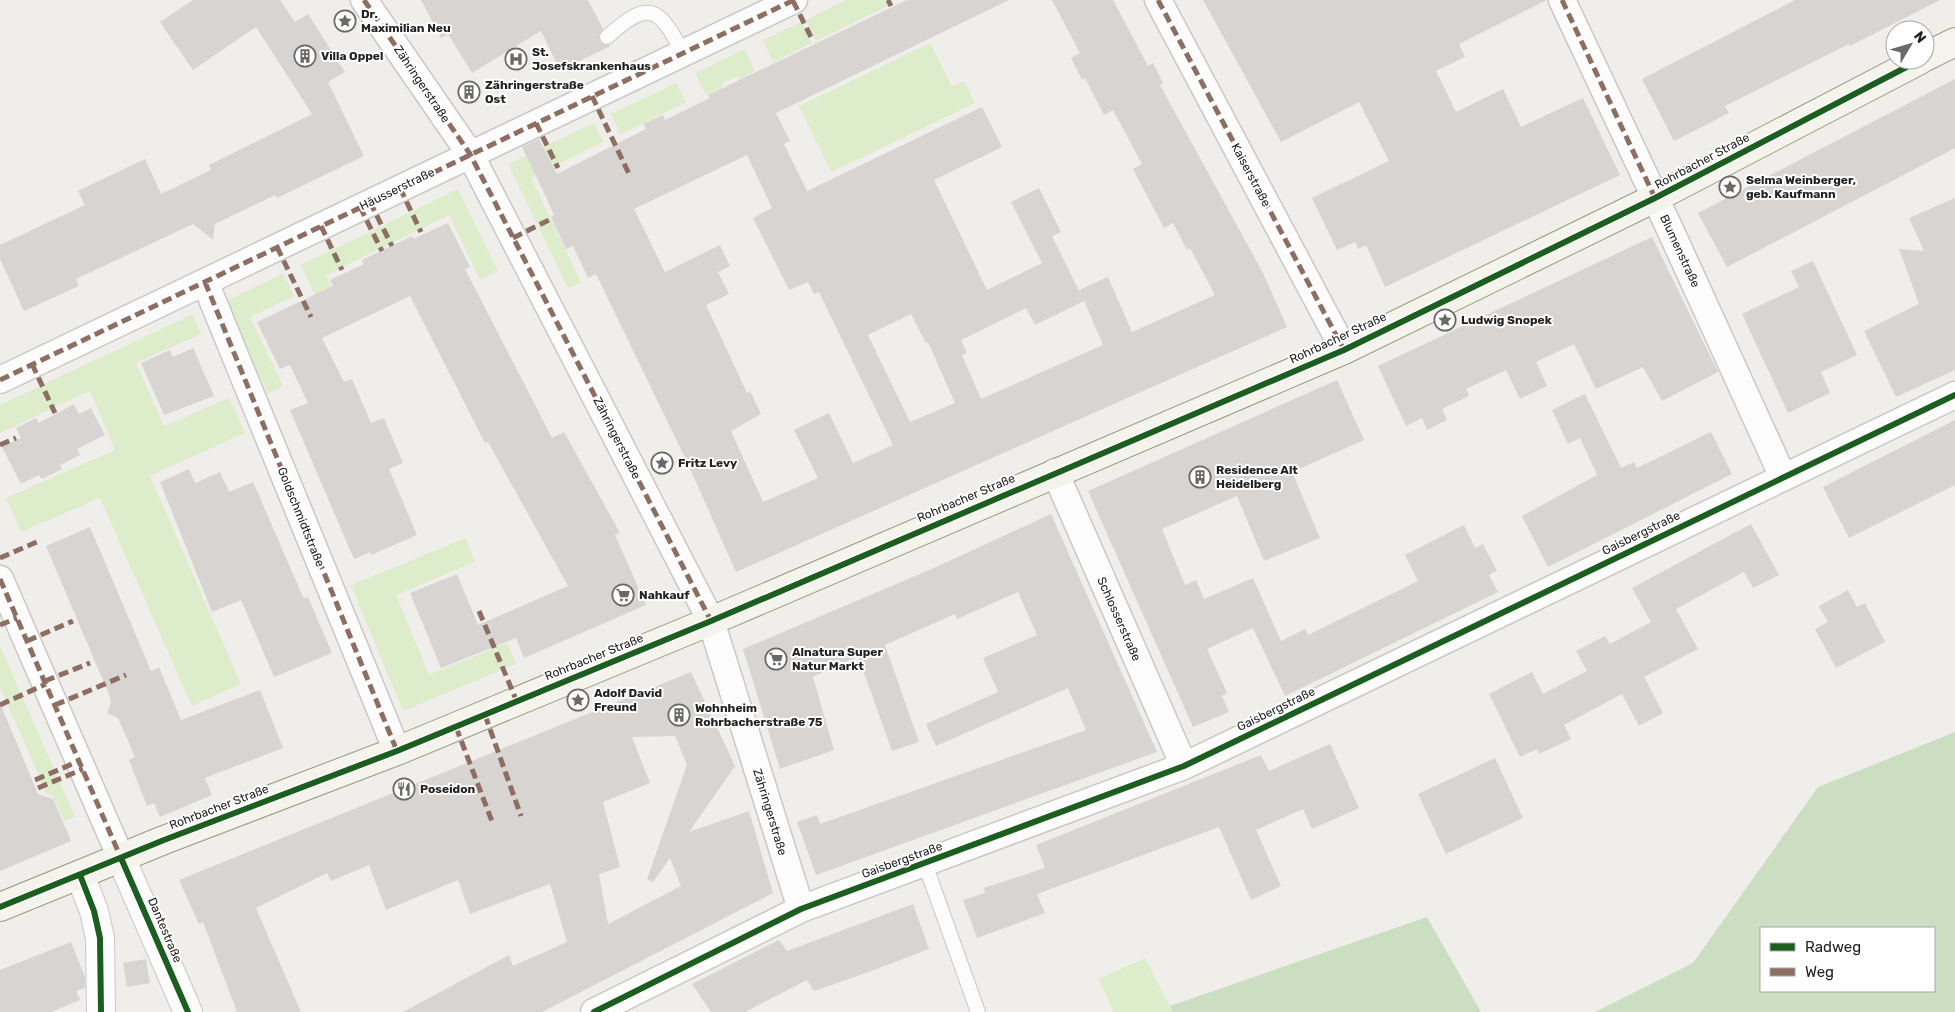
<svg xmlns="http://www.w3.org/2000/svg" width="1955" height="1012" font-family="Rubik,sans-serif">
<rect width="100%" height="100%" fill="#f0eeeb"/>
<!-- grass -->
<path fill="#ddeccb" d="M846,0h39l3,6 -72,35 -10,-21z
M801,22l11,21 -39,19 -10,-22z
M930,43l22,44 12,-6 11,22 -144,69 -32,-66z
M745,49l10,22 -16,8 -2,-3 -15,7 1,3 -17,9 -11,-22z
M676,83l10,19 -65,32 -10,-20z
M594,123l9,19 -72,36 50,104 -13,6 -60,-124z
M458,189l40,82 -18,9 -31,-65 -123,60 13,29 -16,8 -22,-47z
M283,274l11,22 -44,21 33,69 -15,8 -42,-93z
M193,314l8,20 -65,29 28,63 65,-28 16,35 -95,43 91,208 -49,22 -92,-208 -79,34 -15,-34 109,-48 -25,-59 -90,42v-28z
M466,538l9,24 -79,33 33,80 78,-32 9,21 -113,47 -52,-126z
M0,646l75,171 -11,4 -13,-28 -4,2 -47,-108z
M1145,958l28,54h-59l-15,-33z"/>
<!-- forest -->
<path fill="#cbdec1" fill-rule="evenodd" d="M1955,732v280h-360l98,-49 125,-176zM1761,928h173v63h-173z
M1427,917l54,95h-308l-3,-6z"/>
<!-- building -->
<path fill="#d7d4d2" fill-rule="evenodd" d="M193,0h87l15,22 13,-8 37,58 -17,10 36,74 -87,42 -2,-3 -60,29 -2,16 -20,-16 -117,55 3,7 -55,25 -24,-52v-14l85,-40 -7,-14 67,-32 16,35 50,-24 -2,-5 103,-51 -56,-87 -63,43 -33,-48z
M421,0h167l15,29 -4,6 1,7 11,4 -51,24 -19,-39 -69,42 -24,-39 -7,4z
M907,0h102l-233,113 14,28 -6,3 23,47 175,-84 20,40 -68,33 53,110 55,-27 -31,-61 28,-14 22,44 -9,4 32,65 -5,-11 29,-13 24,55 83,-37 -25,-47 -3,2 -14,-27 -9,5 -31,-59 9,-5 -29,-54 -9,5 -19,-37 -3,2 -11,-22 9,-5 -28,-53h61l35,66 5,-3 10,20 -3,2 103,188 24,54 -551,245 -48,-108 -92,-190 -8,4 -15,-32 -7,3 -15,-32 3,-2 -10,-22 -22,-46 17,-8 18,35 89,-45 -3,-5 20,-9 2,5 45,-22 -2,-3zM747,155l25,53 -19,10 36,72 19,-8 6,12 5,-2 74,153 -40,18 -24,-50 -35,17 24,48 -55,24 -32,-71 30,-17 -11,-23 -3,2 -41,-88 23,-11 -11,-22 12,-6 -10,-21 -55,27 -31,-63zM1084,301l19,44 -122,54 -19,-44 5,-2 -6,-13 65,-32 9,17zM911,314l15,29 2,-1 27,61 -45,19 -42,-87z
M1203,0h344l-88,44 6,13 -29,14 20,41 47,-23 18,38 62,-29 37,77 -235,112 -19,-42 -8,4 -3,-7 -18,8 -25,-52 77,-37 -30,-59 -78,40z
M1795,0h145l-90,46 -1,-2 -124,62 4,7 -55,28 -32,-62z
M1955,79v69l-228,119 -29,-54z
M1955,198v172l-59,27 -32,-66 55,-27 -20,-55 25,2 -15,-33z
M448,223l22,44 -5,2 87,169 12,-6 56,101 -5,2 31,70 -122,53 -8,-20 -75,30 -31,-75 47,-19 21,51 90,-39 -80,-144 -3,1 -75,-147 -88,42 22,44 8,-3 19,44 13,-5 19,45 -14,6 28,66 -46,20 -1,-3 -16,7 -64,-149 18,-7 -18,-38 -10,4 -23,-47 76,-36 -3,-6 34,-16 -2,-4 50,-24 1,3z
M1652,237l66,135 -56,29 -19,-34 -47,22 -22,-45 -38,18 11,24 -27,13 -14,-29 -40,19 3,7 -27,13 5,11 -20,10 -5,-12 -16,8 -28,-60z
M1813,261l44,94 -36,17 9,21 -42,20 -46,-99 57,-27 -8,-16z
M193,348l21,48 -50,19 -23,-52 29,-13 3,7z
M1337,380l27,60 -72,32 28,66 -56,23 -27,-65 -75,33 23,56 11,-5 8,19 49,-21 28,63 24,-12 3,6 110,-54 -13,-26 59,-30 11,23 8,-4 14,27 -8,4 9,17 -213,104 -32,-68 -46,21 20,44 -5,3 7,16 -36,15 -105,-236z
M1585,394l36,74 13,-6 3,6 74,-36 21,42 -184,93 -26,-51 75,-41 -17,-37 -12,6 -16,-34z
M74,404l5,10 12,-6 14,27 -28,14 3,6 -20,10 2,4 -20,10 -3,-4 -18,9 -19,-37 19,-9 -5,-10 20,-10 3,5z
M1955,420v65l-106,53 -26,-51z
M189,469l6,14 25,-11 9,20 24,-10 51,117 4,-2 24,56 -58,24 -33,-77 -29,12 -52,-130z
M1051,514l106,238 -341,123 -19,-53 20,-7 3,9 266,-94 -18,-42 -132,58 -10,-22 72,-32 -15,-34 54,-23 -19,-43 -61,27 -2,-5 -70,31 34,97 -27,9 -34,-95 -45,21 21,73 -54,19 -37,-120 191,-81z
M1751,524l28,51 -26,13 -9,-16 -68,37 22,40 -54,28 19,36 -24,13 -17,-32 -58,31 7,14 -32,15 -2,-5 -17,8 -31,-63 43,-22 11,22 44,-23 -11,-20 29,-15 5,8 41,-22 -19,-34z
M90,527l61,144 8,-4 22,53 79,-30 23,58 -78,30 7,17 -52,22 -6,-14 -7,3 -18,-46 6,-3 -17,-39 -11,-5 4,-11 -3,-10 -62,-146z
M1848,590l9,17 8,-4 20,39 -49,26 -21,-39 13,-7 -9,-16z
M691,672l44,94 -46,66 60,-21 24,82 -231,119h-139l106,-57 4,11 54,-24 -17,-58 -80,30 -12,-34 -72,30 -17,-45 -38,16 -4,-8 -71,35 45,104h-64l-34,-90 -4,2 -20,-44zM675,736l12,29 -40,114 6,3 17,-24 11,28 -73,38 -9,-50 21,-7 -17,-65 47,-19 -18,-46z
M0,703l38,91 15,5 18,42 -71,30z
M1330,744l29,64 -47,21 -9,-20 -47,21 25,56 -30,14 -32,-73 -182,67 8,19 -68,25 -14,-38 22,-7 -1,-5 61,-20 -9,-23 225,-90 8,16z
M1495,758l28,60 -77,36 -28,-60z
M913,904l16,45 -63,24 -52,18 -7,-11 -62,32h-34l-19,-28 87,-44 8,11z
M71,942l14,35v11l-9,3 4,9 -29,12h-51v-42z
M146,959l4,24 -23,4 -4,-24z"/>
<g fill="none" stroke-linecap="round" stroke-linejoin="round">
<!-- service casing -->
<g stroke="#c9c8c7" stroke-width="16">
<path id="service" d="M607,37c41,-37 51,-32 76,16
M925,864l53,148"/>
</g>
<!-- minor casing -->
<g stroke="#c9c8c7" stroke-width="29">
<path id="minor" d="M364,0l106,154 241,467 90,288
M1158,0l186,350
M1562,0l106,225 115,252
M205,282l192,469
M0,380l794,-380
M1055,472l129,294
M0,579l121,279
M594,1012l207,-103 383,-143 771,-371"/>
</g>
<!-- tertiary casing -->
<g stroke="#c9c8c7" stroke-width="30">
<path id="tertiary" d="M121,858l67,154
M80,875l14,36 6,27 1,74"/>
</g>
<!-- secondary casing -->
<g stroke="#999a82" stroke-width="30">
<path id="secondary" d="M1925,57l30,-15
M0,907l164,-67 233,-89 314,-130 633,-271 311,-152 265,-138"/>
</g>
<!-- service -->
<use href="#service" stroke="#fdfcfc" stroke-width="14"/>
<!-- minor -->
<use href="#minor" stroke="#fdfcfc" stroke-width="26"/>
<!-- tertiary -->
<use href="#tertiary" stroke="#fdfcfc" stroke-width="28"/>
<!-- secondary -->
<use href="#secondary" stroke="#f4f4ed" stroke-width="28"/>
<!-- quiet -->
<path stroke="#8d6e63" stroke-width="5" stroke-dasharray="10 5" stroke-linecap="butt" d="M364,0l106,154 241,467
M888,0l3,6
M1158,0l186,350
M1562,0l93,198
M793,1l19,38
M592,96l38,80
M536,123l22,45
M400,188l21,44
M370,202l22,44
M360,207l22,44
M321,226l21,44
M513,238l38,-19
M277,247l34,70
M205,282l192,469
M32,364l23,49
M0,380l794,-380
M0,445l16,-7
M0,558l39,-17
M0,579l121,279
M479,611l38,91
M0,625l17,-7
M27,641l46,-20
M45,681l45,-18
M0,705l46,-21
M55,705l71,-30
M485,715l36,101
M456,727l37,97
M35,780l44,-19
M38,788l45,-19"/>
<!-- cycleway casing -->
<g stroke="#fff" stroke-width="9">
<path id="cycleway" d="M121,858l67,154
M80,875l14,36 6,27 1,74
M0,907l164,-67 233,-89 314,-130 633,-271 311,-152 265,-138
M594,1012l207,-103 383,-143 771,-371"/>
</g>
<!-- cycleway -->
<use href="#cycleway" stroke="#1b5e20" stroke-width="6"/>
</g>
<!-- icons -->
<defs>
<g id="sight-ring" transform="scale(1.125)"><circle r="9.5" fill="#fff" stroke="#6a6968" stroke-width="1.5"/><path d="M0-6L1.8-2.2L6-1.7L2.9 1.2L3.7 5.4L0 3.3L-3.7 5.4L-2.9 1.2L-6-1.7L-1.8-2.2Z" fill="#6a6968"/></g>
<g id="building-ring" transform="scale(1.125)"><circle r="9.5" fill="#fff" stroke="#6a6968" stroke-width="1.5"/><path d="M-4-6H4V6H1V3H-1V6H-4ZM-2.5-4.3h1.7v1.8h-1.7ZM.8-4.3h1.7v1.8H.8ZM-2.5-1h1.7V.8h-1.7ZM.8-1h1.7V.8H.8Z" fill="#6a6968"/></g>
<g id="hospital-ring" transform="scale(1.125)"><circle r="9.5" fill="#fff" stroke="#6a6968" stroke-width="1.5"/><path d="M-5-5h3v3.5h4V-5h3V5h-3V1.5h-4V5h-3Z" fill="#6a6968"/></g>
<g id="supermarket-ring" transform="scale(1.125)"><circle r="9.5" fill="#fff" stroke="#6a6968" stroke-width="1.5"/><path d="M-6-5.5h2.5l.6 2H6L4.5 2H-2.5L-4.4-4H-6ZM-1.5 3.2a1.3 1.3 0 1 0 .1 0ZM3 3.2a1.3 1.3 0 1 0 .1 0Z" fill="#6a6968"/></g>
<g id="restaurant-ring" transform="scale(1.125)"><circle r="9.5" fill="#fff" stroke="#6a6968" stroke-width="1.5"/><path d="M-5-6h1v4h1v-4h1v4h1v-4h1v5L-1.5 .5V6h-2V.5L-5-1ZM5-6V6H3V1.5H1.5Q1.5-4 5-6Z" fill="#6a6968"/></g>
</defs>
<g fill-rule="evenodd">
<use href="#sight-ring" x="345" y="21"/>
<use href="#building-ring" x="305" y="56"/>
<use href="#hospital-ring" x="516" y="59"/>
<use href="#building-ring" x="469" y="92"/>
<use href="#sight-ring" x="1730" y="187"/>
<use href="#sight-ring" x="1445" y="320"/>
<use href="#sight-ring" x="662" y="463"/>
<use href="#building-ring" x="1200" y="477"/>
<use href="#supermarket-ring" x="623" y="595"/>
<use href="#supermarket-ring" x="776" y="659"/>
<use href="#sight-ring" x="578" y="700"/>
<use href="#building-ring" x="679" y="715"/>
<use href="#restaurant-ring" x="404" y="789"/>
</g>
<g text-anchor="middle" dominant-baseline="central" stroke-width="4" stroke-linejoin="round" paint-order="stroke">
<!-- poi labels -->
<g font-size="12" font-weight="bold" fill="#222" stroke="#fff" text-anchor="start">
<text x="361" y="14">Dr.<tspan x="361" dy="14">Maximilian Neu</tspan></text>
<text x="532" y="52">St.<tspan x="532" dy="14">Josefskrankenhaus</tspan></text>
<text x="321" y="56">Villa Oppel</text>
<text x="485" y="85">Zähringerstraße<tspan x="485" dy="14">Ost</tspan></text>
<text x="1746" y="180">Selma Weinberger,<tspan x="1746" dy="14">geb. Kaufmann</tspan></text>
<text x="1461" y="320">Ludwig Snopek</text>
<text x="678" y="463">Fritz Levy</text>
<text x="1216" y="470">Residence Alt<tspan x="1216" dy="14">Heidelberg</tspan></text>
<text x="639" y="595">Nahkauf</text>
<text x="792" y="652">Alnatura Super<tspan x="792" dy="14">Natur Markt</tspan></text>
<text x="594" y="693">Adolf David<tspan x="594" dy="14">Freund</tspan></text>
<text x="695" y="708">Wohnheim<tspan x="695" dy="14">Rohrbacherstraße 75</tspan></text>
<text x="420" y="789">Poseidon</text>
</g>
<!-- street labels -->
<g font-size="12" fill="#222" stroke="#fff">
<text transform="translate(422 84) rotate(56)">Zähringerstraße</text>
<text transform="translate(1702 161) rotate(-28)">Rohrbacher Straße</text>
<text transform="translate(1251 175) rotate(62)">Kaiserstraße</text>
<text transform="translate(397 189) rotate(-26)">Häusserstraße</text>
<text transform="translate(1680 251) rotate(65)">Blumenstraße</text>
<text transform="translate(1338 338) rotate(-25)">Rohrbacher Straße</text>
<text transform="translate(617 438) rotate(63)">Zähringerstraße</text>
<text transform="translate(966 498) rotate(-23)">Rohrbacher Straße</text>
<text transform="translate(301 517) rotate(68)">Goldschmidtstraße</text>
<text transform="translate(1641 533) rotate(-26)">Gaisbergstraße</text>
<text transform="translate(1119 619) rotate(66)">Schlosserstraße</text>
<text transform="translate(594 657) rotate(-22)">Rohrbacher Straße</text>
<text transform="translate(1276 709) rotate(-26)">Gaisbergstraße</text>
<text transform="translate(219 807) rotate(-21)">Rohrbacher Straße</text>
<text transform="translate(770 812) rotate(73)">Zähringerstraße</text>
<text transform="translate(902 860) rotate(-20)">Gaisbergstraße</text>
<text transform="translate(165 930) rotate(67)">Dantestraße</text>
</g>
</g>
<!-- legend -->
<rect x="1760" y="927" width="175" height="65" fill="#ffffff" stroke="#a7a7a7"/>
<rect x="1770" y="943" width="25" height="8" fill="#1b5e20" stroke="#a7a7a7"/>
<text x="1805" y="952" font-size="15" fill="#222222">Radweg</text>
<rect x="1770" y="968" width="25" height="8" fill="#8d6e63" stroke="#a7a7a7"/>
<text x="1805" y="977" font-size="15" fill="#222222">Weg</text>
<!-- north arrow -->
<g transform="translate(1910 45) rotate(52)"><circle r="24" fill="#ffffff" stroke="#a7a7a7"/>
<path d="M0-4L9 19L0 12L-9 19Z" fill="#6a6968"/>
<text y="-8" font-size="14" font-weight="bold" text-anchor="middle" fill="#222222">N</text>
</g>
</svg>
